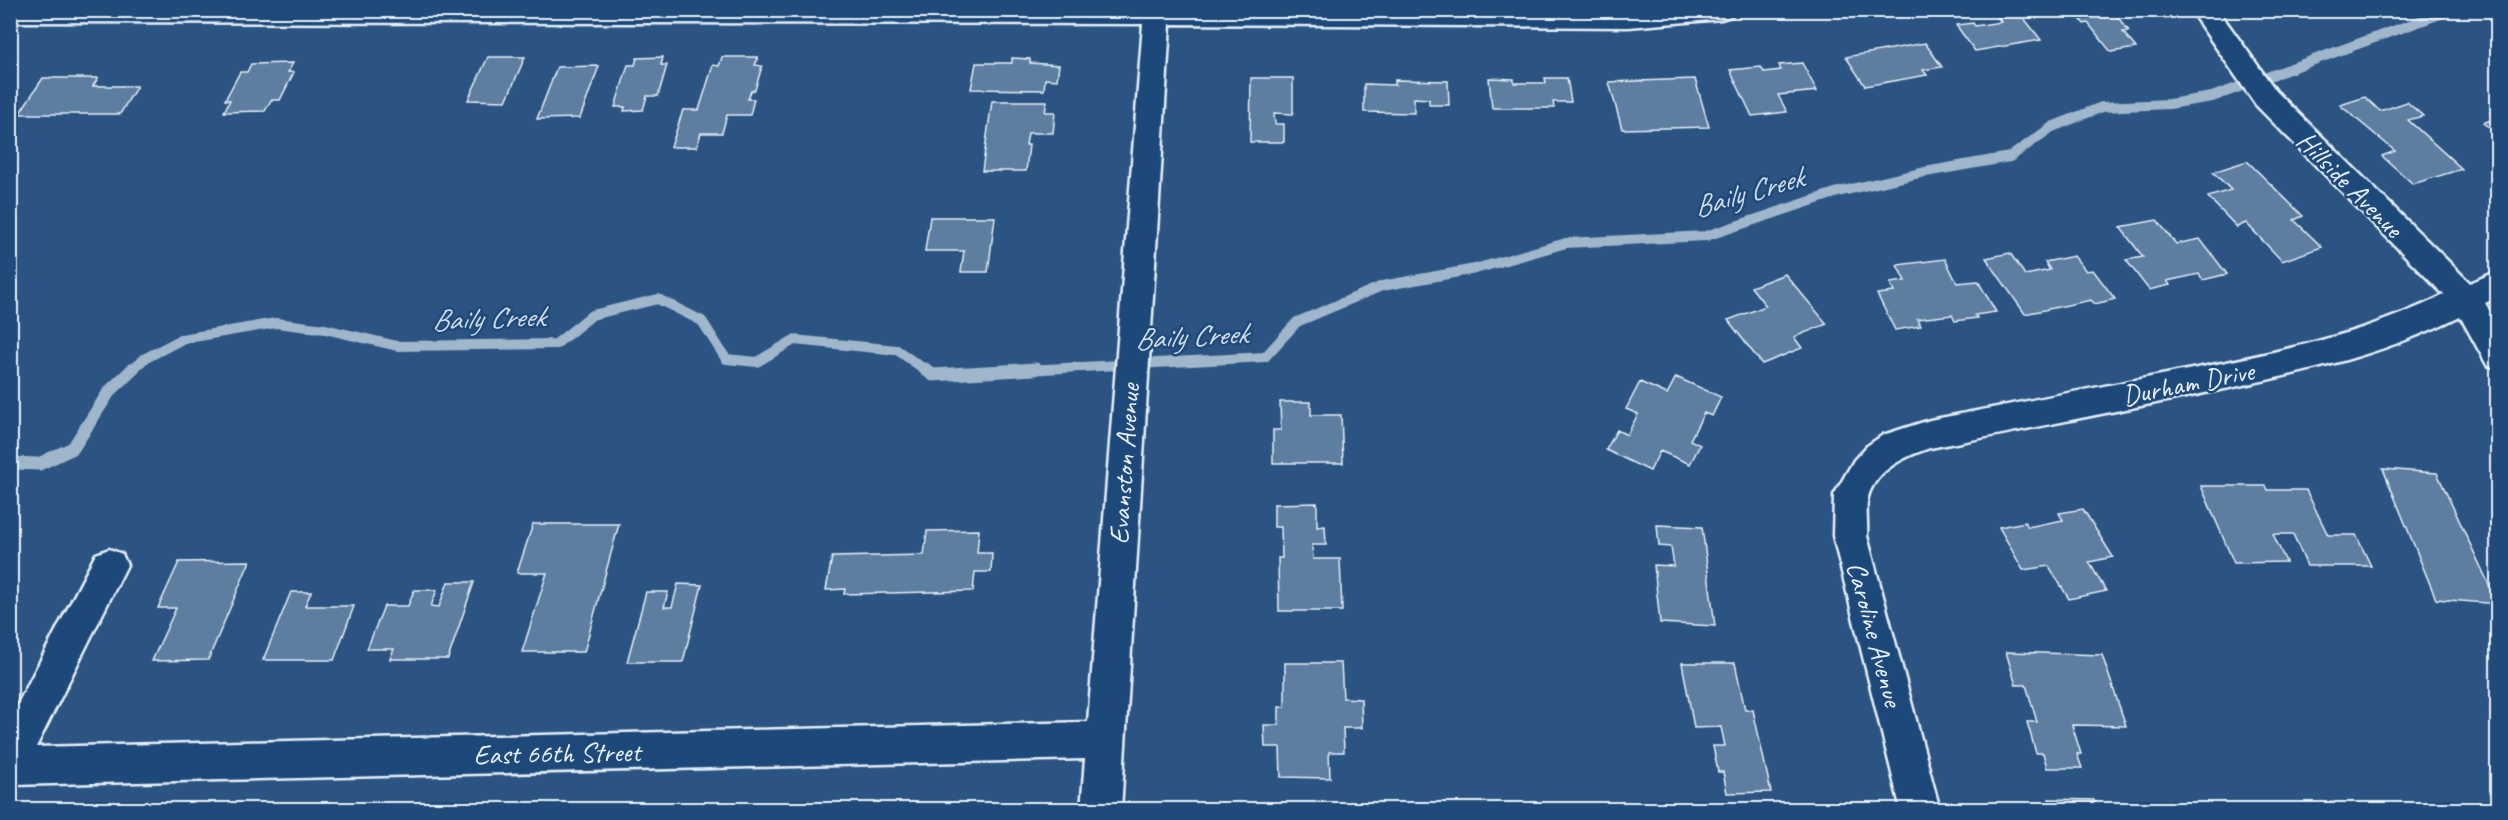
<svg xmlns="http://www.w3.org/2000/svg" width="2508" height="820" font-family="Caveat,sans-serif">
<rect width="100%" height="100%" fill="#2b5482"/>
<filter id="ink" filterUnits="userSpaceOnUse"><feTurbulence type="fractalNoise" baseFrequency=".0167" numOctaves="2"/><feDisplacementMap in="SourceGraphic" scale="12" xChannelSelector="R" yChannelSelector="G"/><feConvolveMatrix kernelMatrix="1 2 1 2 8 2 1 2 1" color-interpolation-filters="sRGB"/></filter>
<g filter="url(#ink)">
<g fill="none" stroke-linecap="round" stroke-linejoin="round">
<!-- stream-far1 -->
<path stroke="#a0b6cb" stroke-width="10" d="M131,371l13,-12 38,-20 94,-16 49,6 72,17 159,-2 36,-29 66,-16 44,22 24,38 31,3 37,-22 103,10 30,21
M1008,371l257,-14 32,-35 85,-36 93,-17 91,-26 140,-7 132,-44 87,-20 85,-15 42,-30 50,-20 67,-3 43,-7 239,-87"/>
<!-- stream -->
<path stroke="#a0b6cb" stroke-width="13" d="M925,369l8,6 103,-6
M10,463l29,1 34,-16 36,-56 24,-23"/>
</g>
<!-- building -->
<path fill="#5d7da1" stroke="#e8f1f8" stroke-width="1.5" d="M2073,10h39l17,21 -6,1 13,16 -25,4 -23,-29 -4,1z
M2020,13l21,27 -66,11 -19,-26 17,-2 2,3 26,-4 -4,-5z
M1925,43l17,24 -19,3 4,5 -62,11 -19,-29z
M488,57h37l-19,44 -38,-1z
M663,57l-2,8h6l-9,31h-11l-4,14 -19,1 1,-4h-10l13,-42h7l2,-7z
M722,57h36l-3,8 7,1 -7,24 -4,1 -3,8h6l-4,16h-23l-5,18h-21l-4,14h-26l12,-37h16l14,-45 6,1z
M1012,58l18,1v4l29,2 -2,15 -12,-1 -1,11 -73,-1 5,-26h36z
M293,63l-5,9h6l-14,28h-9l-6,11 -41,1 6,-12h-5l15,-28h7l4,-8z
M1802,63l15,28 -39,4 9,17 -35,4 -22,-46 31,-3 3,5 17,-2 -2,-5z
M599,66l-19,52 -43,1 20,-52z
M43,78h55l-5,8h44l-17,28h-101z
M1251,78h42v36l-19,-1 1,11h9v18h-34z
M1489,78l25,1v4h32l-1,-5h22l4,24h-18l1,6h-62z
M1695,79l14,48 -87,2 -13,-47z
M1395,80l53,1 1,24h-20v-6l-15,-1v15l-50,-1v-28l31,1z
M2365,97l15,14 27,-9 16,14 -15,4 54,49 -49,15 -31,-28 13,-5 -55,-46z
M992,101h55l-2,11h10l-2,21h-25l-2,12h3l-3,26h-44z
M2498,110v24l-15,-11 13,-5 -6,-5z
M2247,161l56,55 -9,4 28,27 -40,14 -36,-38 -9,4 -29,-30 23,-7 -18,-18z
M930,217h65l-7,55h-27l3,-21h-39z
M2157,220l19,24 24,-5 27,35 -24,6 -4,-6 -32,7 3,4 -21,5 -23,-30 17,-3 -23,-30z
M2010,253l15,22 25,-5 -5,-8 29,-6 12,15 7,-1 22,29 -20,5 -4,-4 -66,14 -39,-56z
M1945,259l12,24 21,-2 18,31 -21,3 2,3 -22,3 -3,-6 -35,4 4,7 -26,4 -18,-36 17,-2 -4,-9 15,-2 -8,-16z
M1785,274l42,50 -33,13 8,11 -40,16 -34,-44 38,-14 -15,-19z
M1676,377l45,20 -9,19 -8,-3 -14,27 10,5 -10,19 -30,-13 -10,20 -44,-21 11,-20 10,5 11,-21 -12,-5 14,-27 27,12z
M1280,402h31v13h30l2,48h-70v-33h8z
M2383,469l54,4 61,131 -62,-5z
M2201,486h65l2,4h38l22,45h28l15,31h-64l-14,-32h-20l13,28 -52,1z
M1317,503v24l8,-1 1,19h-14l1,14h27l2,52h-63l-1,-53h4l-1,-31h-7v-23z
M2083,509l30,48 -24,5 17,29 -37,8 -20,-33 -26,4 -24,-43 26,-5 3,5 35,-7 -4,-7z
M533,524h86l-35,128h-62l25,-79h-30z
M1657,525l45,2 13,99 -55,-3 -6,-58 20,1 -3,-19 -12,-1z
M979,530l-2,23h15l-1,19h-16l-2,19 -129,3 1,-5 -19,1 6,-33 92,-2 3,-24z
M250,561l-42,99 -56,1 24,-53h-18l21,-46z
M448,582h26l-26,77h-58l4,-10h-27l17,-43h24l6,-16h23l-6,16 8,1z
M678,584l24,1 -19,77h-56l19,-70h22l-4,15h8z
M291,592h20l-6,14h49l-20,54h-71z
M2006,652l96,3 24,71 -54,-1 9,29h-4l5,14h-35l-4,-15h-7l-9,-31h10l-11,-37h-10z
M1285,663h56l2,35 18,1 1,29h-19l1,24h-15l1,26 -49,-1 -1,-30h-15l-1,-22h15v-18h6z
M1682,663h53l10,47h8l18,82 -44,1 -4,-21h-5l-5,-26h12l-4,-19 -27,1z
M2049,799l45,1 3,10h-46z"/>
<g fill="none" stroke-linecap="round" stroke-linejoin="round">
<!-- minor casing -->
<g stroke="#e8f1f8" stroke-width="5">
<path id="minor" d="M10,10h1725l-4,6 -9,3 -94,8 -458,-3 -49,786h-40l4,-51 -1075,26v-66l86,-165 13,-5 13,5 5,11 -91,182 1052,-25 55,-698 -1133,-2z
M2190,10h28l58,81 194,192 28,-12v26l-13,6 13,22v44l-11,-4 -27,-49c-89,45 -186,63 -284,83 -82,16 -164,33 -246,49 -24,8 -54,21 -62,49 -3,11 0,27 -1,39l73,274h-39l-68,-274 1,-41 20,-35 13,-14 16,-11 47,-15c81,-16 162,-32 242,-47 95,-19 184,-35 272,-78l-188,-190z"/>
</g>
<!-- minor -->
<use href="#minor" fill="#1f4a7a" fill-rule="evenodd"/>
</g>
</g>
<g text-anchor="middle" dominant-baseline="central" stroke-width="5" stroke-linejoin="round" paint-order="stroke">
<!-- street labels -->
<g font-size="28" fill="#e8f1f8" stroke="#1f4a7a">
<text transform="translate(2350 184) rotate(45)">Hillside Avenue</text>
<text transform="translate(2188 383) rotate(-11)">Durham Drive</text>
<text transform="translate(1124 464) rotate(-86)">Evanston Avenue</text>
<text transform="translate(1875 634) rotate(75)">Caroline Avenue</text>
<text transform="translate(557 753) rotate(-1)">East 66th Street</text>
</g>
<!-- water labels -->
<g font-size="30" font-style="italic" fill="#d0dde9" stroke="#1f4a7a">
<text transform="translate(1748 192) rotate(-16)">Baily Creek</text>
<text transform="translate(488 318) rotate(-2)">Baily Creek</text>
<text transform="translate(1191 336) rotate(-3)">Baily Creek</text>
</g>
</g>
<!-- margin -->
<rect width="2508" height="820" fill="none" stroke="#1f4a7a" stroke-width="36"/>
<rect x="18" y="18" width="2472" height="784" fill="none" stroke="#e8f1f8" stroke-width="2" filter="url(#ink)"/>
</svg>
